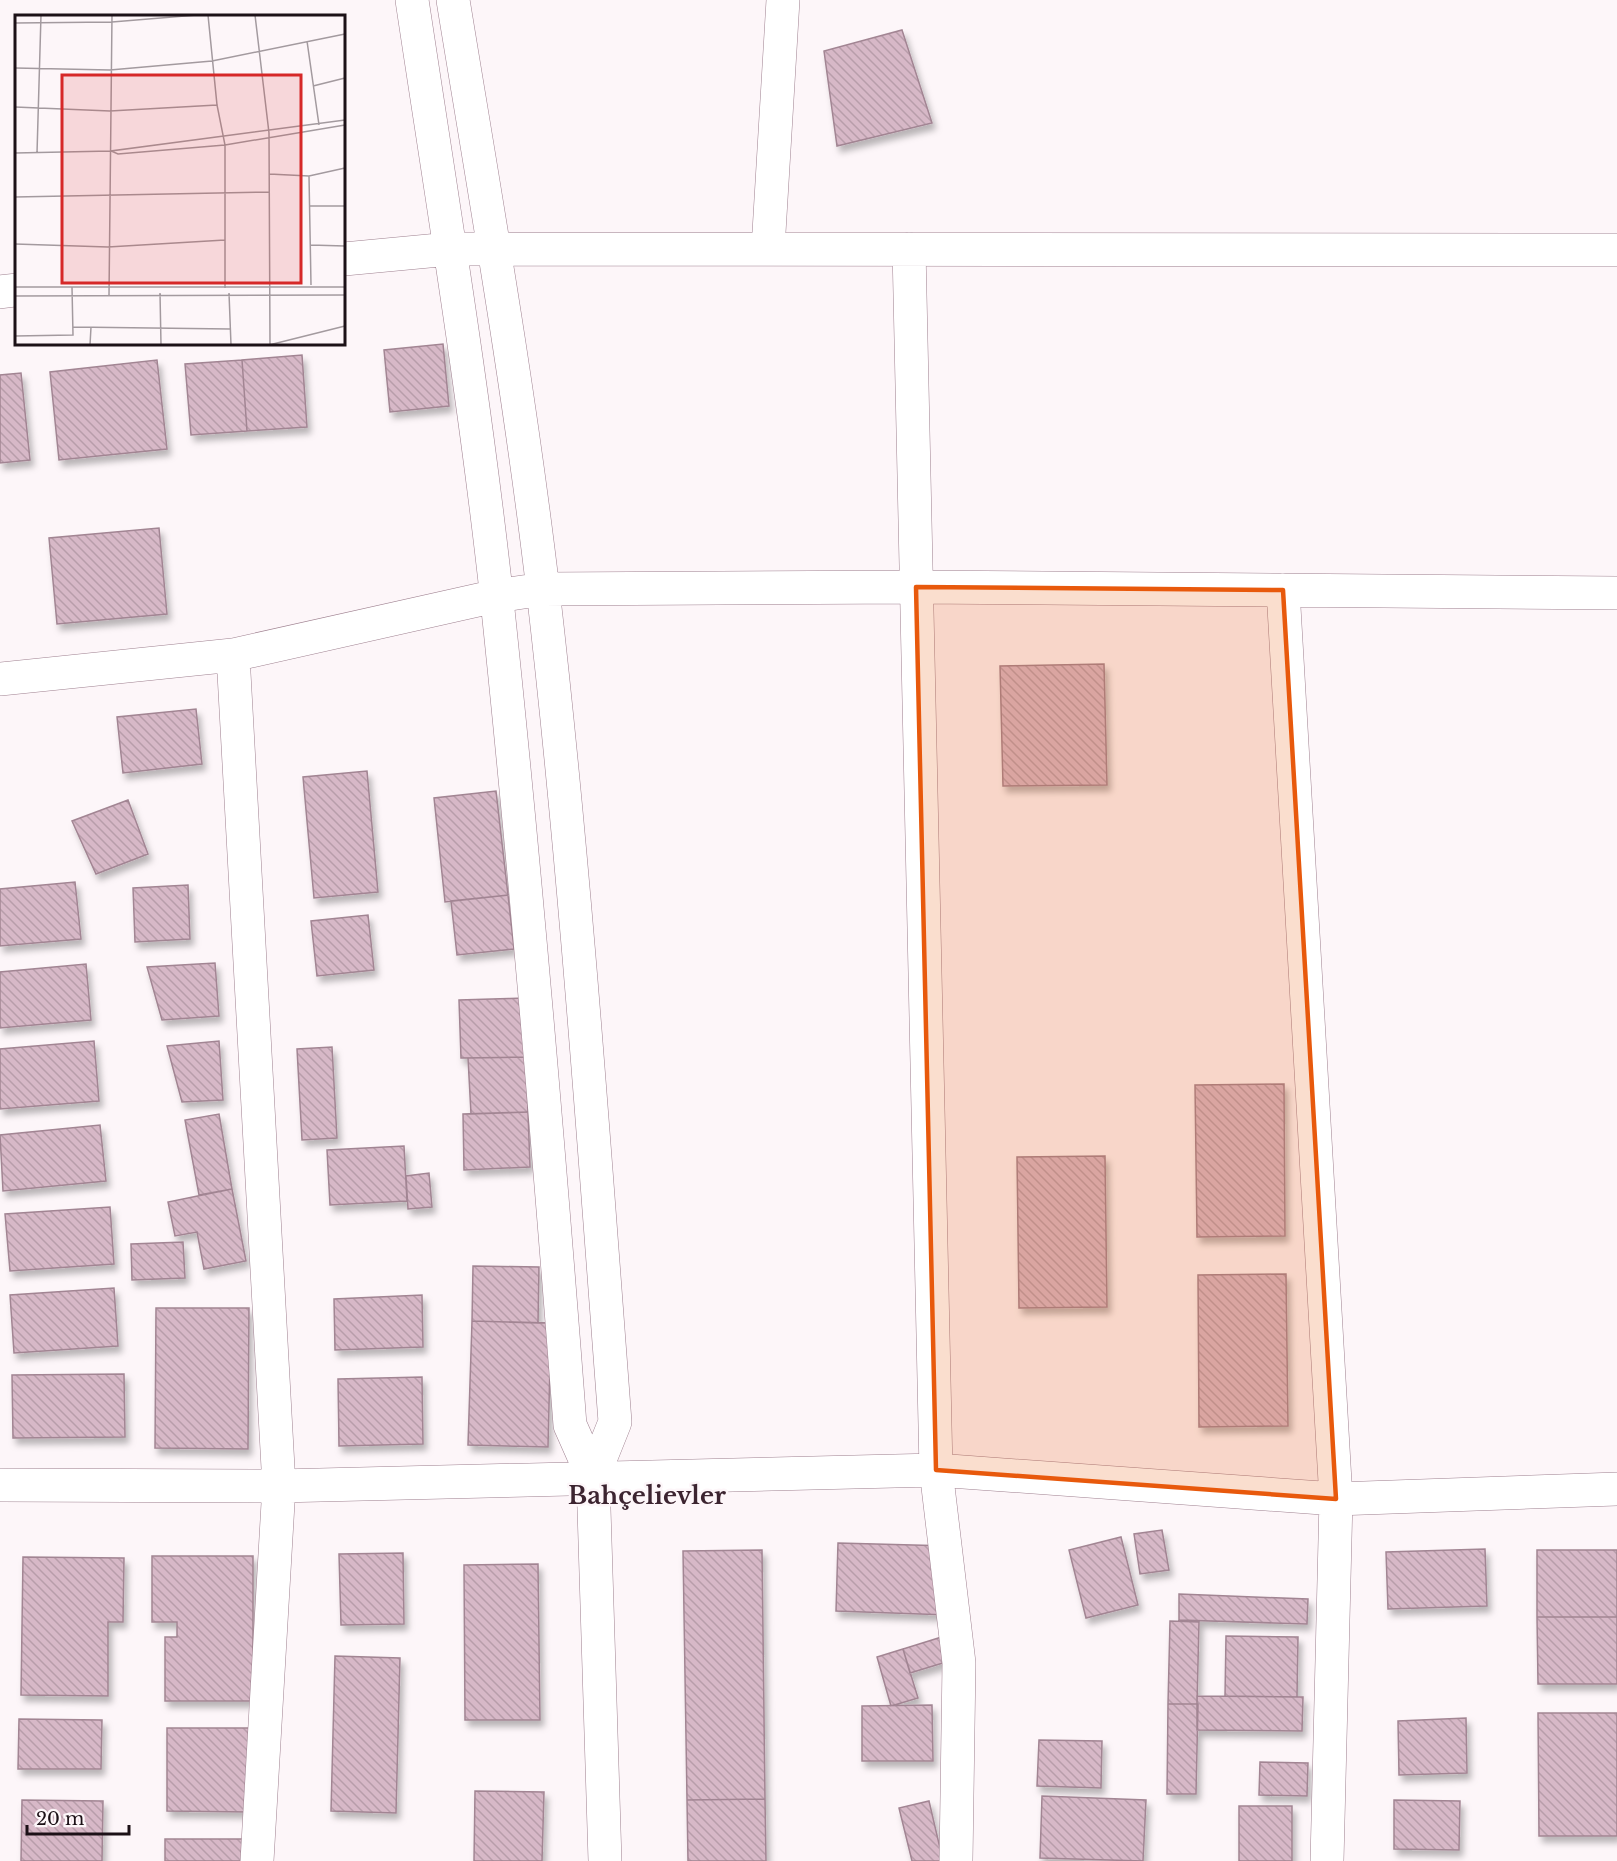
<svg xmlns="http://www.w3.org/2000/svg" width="1617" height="1861" font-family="'Libre Baskerville',serif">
<defs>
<pattern id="building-back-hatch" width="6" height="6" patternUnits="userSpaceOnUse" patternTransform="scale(1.5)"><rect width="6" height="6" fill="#d7b8c7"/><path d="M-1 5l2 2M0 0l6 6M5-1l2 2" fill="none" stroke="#b89daa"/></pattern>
<filter id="shadow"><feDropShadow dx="3.5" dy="6" stdDeviation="3" flood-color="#0004"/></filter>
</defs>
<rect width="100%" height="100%" fill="#fdf6f9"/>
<!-- building -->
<path fill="url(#building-back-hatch)" stroke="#a28593" stroke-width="1.5" filter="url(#shadow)" d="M902,30l30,93 -95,23 -13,-95z
M443,344l6,62 -59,6 -6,-62z
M302,355l5,72 -60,4 -5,-71z
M157,360l10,89 -108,11 -9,-88z
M242,360l5,71 -56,4 -6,-71z
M21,373l9,87 -30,3v-88z
M159,528l8,86 -110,10 -8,-86z
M1104,664l3,121 -104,1 -3,-120z
M196,709l6,55 -79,9 -6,-56z
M367,771l11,121 -64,6 -11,-121z
M496,791l12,104 -63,7 -11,-104z
M128,800l20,54 -52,20 -24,-53z
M75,882l6,57 -81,7v-57z
M188,885l2,54 -55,3 -2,-54z
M508,895l6,54 -57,6 -6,-54z
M368,915l6,55 -57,6 -6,-55z
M215,963l4,53 -57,4 -15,-53z
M86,964l5,56 -91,8v-56z
M525,998l1,59 -65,1 -2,-58z
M94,1041l5,60 -99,8v-60z
M219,1041l4,59 -41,2 -15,-56z
M332,1047l5,91 -35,2 -5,-91z
M526,1057l2,55 -57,2 -3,-56z
M1284,1084l1,152 -88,1 -2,-152z
M528,1112l2,55 -66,3 -1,-56z
M219,1114l13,75 -33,6 -14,-75z
M100,1125l6,56 -103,10 -3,-56z
M404,1146l3,55 -77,4 -3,-55z
M1105,1156l2,151 -88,1 -2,-151z
M429,1173l3,34 -24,2 -2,-33z
M232,1189l14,72 -42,8 -7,-37 -22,4 -7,-34z
M110,1207l4,57 -104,7 -5,-57z
M183,1242l2,36 -53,2 -1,-36z
M473,1266l66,1 -1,56 -66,-2z
M1286,1274l2,152 -89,1 -1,-152z
M114,1288l4,58 -104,7 -4,-58z
M422,1295l1,52 -88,3 -1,-51z
M156,1308h93l-1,141 -93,-1z
M472,1321l79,2 -3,124 -80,-2z
M124,1374l1,63 -112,1 -1,-63z
M422,1377l1,67 -84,2 -1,-67z
M1162,1530l7,40 -29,4 -6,-40z
M1121,1537l17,68 -52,13 -17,-68z
M838,1543l112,3 -2,69 -112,-4z
M1485,1549l2,57 -99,3 -2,-57z
M762,1550l3,249 -78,1 -4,-249z
M1537,1550h80v67h-80z
M403,1553l1,71 -63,1 -2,-71z
M152,1556h101v145h-88v-64h12v-15h-25z
M23,1557l101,1 -1,64h-15v74l-87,-1z
M538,1564l2,156h-75l-1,-155z
M1179,1594l129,5 -1,25 -128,-4z
M1537,1617h80v67h-79z
M1170,1621l29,1 -2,82h-29z
M948,1635l8,24 -46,14 -7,-24z
M1226,1636l72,1 -1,60 -72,-1z
M903,1649l15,49 -27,8 -14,-49z
M335,1656l65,2 -4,155 -65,-2z
M1197,1696l106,1 -1,34 -105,-1z
M1168,1704h30l-2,90h-29z
M932,1705l1,56h-71v-55z
M1538,1713h79v123h-78z
M1466,1718l1,55 -68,2 -1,-54z
M19,1719l83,1 -1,49h-83z
M167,1728h83l-1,84 -82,-1z
M1039,1740l63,1 -1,47 -64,-2z
M1260,1762l48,1 -1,33 -48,-1z
M475,1791l69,1 -2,69h-68z
M1042,1796l104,4 -3,61 -103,-3z
M765,1799l1,62h-78l-1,-61z
M22,1800l81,1 -1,60h-81z
M1394,1800l66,1 -1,49 -65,-1z
M929,1801l14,60h-31l-13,-53z
M1239,1806h53v55h-53z
M165,1839h85v22h-85z"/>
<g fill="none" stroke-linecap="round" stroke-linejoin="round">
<!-- minor casing -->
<g stroke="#9f8190" stroke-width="34">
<path id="minor" d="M412,0c30,199 63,399 85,600 29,274 52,550 73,825l23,52 22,-55c-21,-277 -40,-555 -72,-832 -23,-196 -58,-395 -90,-590
M768,249l15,-249
M909,249l27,1221 23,193 -3,198
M344,259l106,-10h44l1123,1
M0,292l16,-2
M1283,590l53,909 -9,362
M233,655l46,831 -22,375
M0,679l233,-24 263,-59 47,-7 373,-2 701,6
M593,1477l12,384
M0,1485l279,1 657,-16 400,29 281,-10"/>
</g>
<!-- minor -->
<use href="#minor" stroke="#fff" stroke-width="33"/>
</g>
<!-- marked area -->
<path fill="#e8590c" fill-opacity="0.2" stroke="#e8590c" stroke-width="4.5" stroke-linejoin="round" d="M916,587l367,3 53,909 -400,-29z"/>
<g text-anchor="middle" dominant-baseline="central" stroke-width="5" stroke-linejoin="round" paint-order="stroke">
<!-- district labels -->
<g font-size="24" font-weight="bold" fill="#3c2430" stroke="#fdf6f9">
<text x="647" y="1495">Bahçelievler</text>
</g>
</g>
<!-- overview -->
<g transform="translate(15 15)">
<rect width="330" height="330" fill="#fdf6f9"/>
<path fill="none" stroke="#a39a9f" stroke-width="1.5" d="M193,0l9,90 8,40v143M240,0l14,118 1,211M0,8l97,-1 85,-7M292,26l12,84M0,53l95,2 102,-9 133,-27M298,71l32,-8M0,92l95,4 107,-6M330,105l-234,31 7,3 107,-9 120,-20M0,138l96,-2M22,138l4,-138M254,159l40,2 36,-8M294,161l2,109M0,182l254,-5M294,191h36M0,229l93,3 117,-7M295,230l35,1M0,272h330M145,278l1,52M214,278l2,52M0,281l330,-1M94,281l3,-281M58,312l157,2M0,321l58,-1 -1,-48M75,330l1,-18M254,330l76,-19"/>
<path fill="#d62828" fill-opacity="0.15" stroke="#d62828" stroke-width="3" d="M47,60h239v208h-239z"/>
<rect width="330" height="330" fill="none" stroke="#1c1117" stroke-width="3"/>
</g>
<!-- scale -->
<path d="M27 1825v9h102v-9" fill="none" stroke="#1c1117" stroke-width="3"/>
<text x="36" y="1825" font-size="18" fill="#1c1117" stroke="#fdf6f9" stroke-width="4.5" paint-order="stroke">20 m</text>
</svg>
